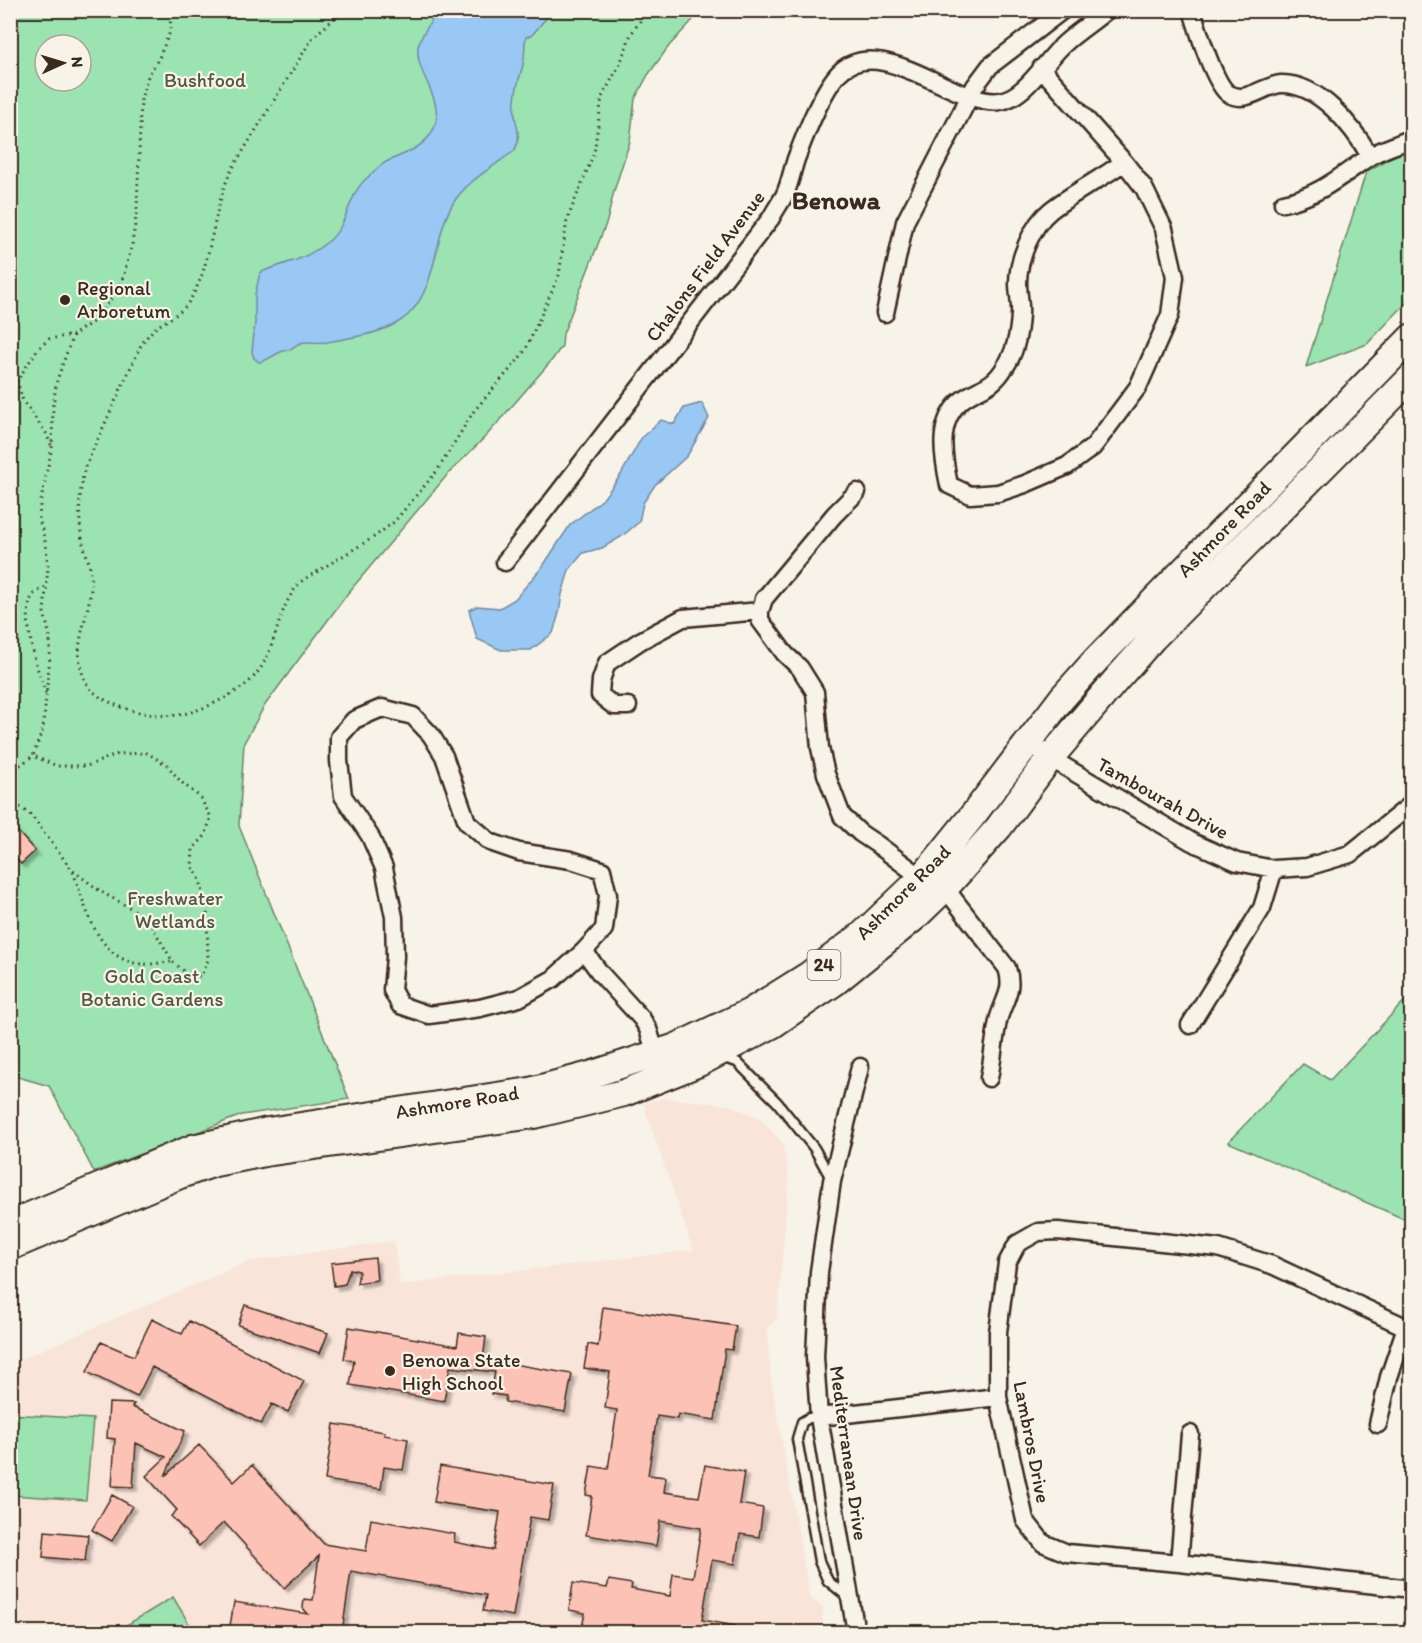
<svg xmlns="http://www.w3.org/2000/svg" width="1422" height="1643" font-family="Itim,sans-serif">
<defs>
<filter id="shadow"><feDropShadow dx="4" dy="4" stdDeviation="1.5" flood-color="#0004"/></filter>
</defs>
<rect width="100%" height="100%" fill="#f7f3e8"/>
<filter id="ink" filterUnits="userSpaceOnUse"><feTurbulence type="fractalNoise" baseFrequency=".0167" numOctaves="2"/><feDisplacementMap in="SourceGraphic" scale="12" xChannelSelector="R" yChannelSelector="G"/><feConvolveMatrix kernelMatrix="1 2 1 2 8 2 1 2 1" color-interpolation-filters="sRGB"/></filter>
<g filter="url(#ink)">
<!-- built -->
<path fill="#f9e4d9" d="M665,1098l64,7 31,13 23,26 6,34 -12,140 -10,10 4,51 39,219 13,9 -1,25h-811v-269l239,-102 144,-20 6,44 293,-35 -50,-147z"/>
<!-- green -->
<path fill="#9be3b1" stroke="#6b8668" stroke-width="1.5" fill-rule="evenodd" d="M10,11h691l-32,35 -21,29 -13,24 -5,42 -16,50 -7,30 -44,113 -1,12 -10,14 -65,75 -39,39 -100,119 -83,112 -21,38 -5,83 110,273 -107,16 -148,57 -45,-86 -38,-11zM45,45h36v36h-36z
M1411,145v153l-44,46 -61,23 60,-195z
M1411,994v228l-183,-80 75,-78 27,16z
M10,1414l83,5 -7,81 -75,-5z
M173,1597l21,35h-79z"/>
<!-- water -->
<path fill="#99c8f4" stroke="#73899e" stroke-width="1.5" d="M437,11h115l-20,24 -6,2c-2,9 -1,19 -3,28 -5,18 -10,32 -8,51 2,14 7,22 -1,35 -21,16 -48,30 -62,54 -19,34 -14,81 -44,110 -20,19 -55,22 -81,27 -18,3 -20,-6 -38,8 -12,0 -19,11 -30,12l-5,-4 -2,-6 3,-29v-29l5,-21c9,-5 20,-7 30,-11 14,-4 29,-13 40,-22 19,-17 18,-46 37,-62 6,-6 14,-14 21,-17 18,-8 43,-16 48,-39 5,-27 -21,-50 -18,-75 2,-12 14,-25 19,-36z
M702,403l7,15 -22,38 -32,29 -12,18 -4,19 -18,15 -19,11 -19,5 -14,17 -7,24 -3,19 -6,20 -22,17h-30l-24,-11 -8,-29 8,-4 23,2 15,-9 28,-33 27,-41 33,-26 17,-23 22,-39 19,-17 13,4 10,-16z"/>
<!-- building -->
<path fill="#fdc2b6" stroke="#3b2a1e" stroke-width="1.5" filter="url(#shadow)" d="M10,823l25,28 -14,13 -11,-11z
M375,1258l2,22 -20,3 2,-12 -9,-2 -5,15 -11,2 -3,-23z
M245,1305l83,28 -8,20 -82,-28z
M603,1307l133,19 -4,24 -7,-1 -10,71 -37,-6 -1,5 -20,-3 -9,59 18,2 -2,15 35,5 6,-32 39,7 -5,32 24,4 -4,29 -19,-3 -5,30 -23,-4 -10,60 33,6v6h-154l4,-19 -16,-3 4,-27 34,5 2,-8 23,4 -1,5 39,7 3,-22 20,3 8,-49 -41,-7 -4,25 -70,-11 6,-39 -6,-1 5,-29 17,3 9,-59 -12,-2 5,-36 -26,-4 4,-24 10,2z
M152,1319l30,15 7,-13 115,60 -16,31 -16,-8 -11,20 -109,-57 -15,30 -50,-25 14,-30 33,14z
M349,1327l108,19 2,-13 27,4 -3,22 89,15 -7,38 -60,-10 1,-6 -15,-2 4,-22 -45,-5 -6,34 -94,-16 4,-24 -10,-2z
M109,1403l25,1 -2,3 53,24 -20,45 34,-31 35,37 18,-17 72,79 42,7 5,-32 84,15 -1,8 40,8 6,-38 -66,-10 6,-36 114,19 -6,35 -18,-3 -17,99 -30,-5 3,-16 -135,-24 -9,61h-113l5,-30 74,12 -5,-6 1,-9 9,1 6,-44 -35,32 -60,-66 -25,24 -28,-30 6,-6 -31,-34 20,-19 -30,-14 -3,44 -21,-1 3,-47 -8,-1z
M334,1424l51,8 -1,3 24,4 -5,31 -19,-3 -3,22 -56,-9z
M112,1495l20,11 -20,35 -20,-11z
M45,1531l43,4 -3,26 -42,-4z"/>
<g fill="none" stroke-linecap="round" stroke-linejoin="round">
<!-- service casing -->
<g stroke="#3b2a1e" stroke-width="13">
<path id="service" d="M723,1058l14,4 40,40 37,46 18,32
M819,1417l-10,1 -7,4 -5,17 22,122 9,20 21,17"/>
</g>
<!-- minor casing -->
<g stroke="#3b2a1e" stroke-width="21">
<path id="minor" d="M1192,10c5,17 23,76 37,84 18,10 35,-9 52,-10 38,-1 72,43 89,72
M1041,68l83,94 20,26 20,41 11,48 -5,38 -32,72 -45,60 -26,19 -42,18 -27,9 -28,2 -21,-10c-6,-29 -13,-64 13,-85 17,-13 30,-11 43,-33 10,-14 14,-34 15,-52 1,-11 -2,-21 -2,-32 0,-24 14,-58 33,-73 23,-18 50,-31 73,-48
M1283,203c34,-6 58,-27 86,-46 12,-8 29,-12 43,-19
M885,313l20,-91 70,-136 15,-20 73,-56
M857,492l-23,23 -70,84 -4,12v9l25,34 15,14 15,24 5,56 6,26 16,42 18,17 18,12 44,33
M505,562l266,-344c4,-8 10,-16 14,-24 5,-11 7,-23 11,-35 9,-24 25,-66 42,-85 41,-44 119,34 162,27 26,-4 45,-40 64,-57 13,-12 29,-22 43,-34
M628,706h-14l-14,-11 1,-15 6,-17 33,-22 43,-23 77,-7
M1027,742l23,16 142,84 45,20 37,7 33,-2 43,-13 62,-50
M945,888l62,80c7,21 -2,30 -8,49 -5,20 -6,41 -10,61
M584,951l-31,28 -34,19 -39,10 -51,7 -29,-10 -8,-15 3,-33 -1,-40 -10,-49 -14,-32 -27,-40 -4,-35v-24l15,-17 28,-12 31,8 18,19 13,21 23,66 23,20 29,10 52,8 31,10 6,25 -4,34 -20,22 16,22 42,46 6,10 8,25
M1190,1025l72,-117 12,-39
M1412,1330l-140,-65 -54,-17 -160,-17 -20,1 -21,12 -10,19 -9,69v65l27,123 18,23 24,10 112,10 233,26
M819,1417l179,-20
M1378,1424l11,-47 17,-50
M1179,1563l11,-129
M856,1632l-37,-215 -4,-60 4,-85 13,-91 28,-114"/>
</g>
<!-- primary casing -->
<g stroke="#3b2a1e" stroke-width="30">
<path id="primary" d="M10,1224l183,-76 75,-17 262,-40 60,-16 86,-28 74,-35 59,-37 52,-39 61,-58 51,-63 89,-117 34,-38 316,-323
M10,1247l170,-72 35,-12 50,-10 269,-38 90,-22 75,-30 73,-38 63,-43 80,-65 30,-29 54,-61 51,-69 66,-78 37,-42 259,-261"/>
</g>
<!-- path -->
<path stroke="#3b2a1e" stroke-width="3" stroke-dasharray="1.5 4.5" stroke-linecap="butt" d="M344,10l-31,27 -81,132c-21,41 -18,92 -42,131 -8,13 -20,18 -32,26 -8,6 -13,13 -18,21l-55,120c-6,23 -7,48 -3,72 2,11 8,23 9,35 3,31 -16,62 -11,89 2,9 4,19 10,25 16,20 69,32 93,26 20,-4 41,-15 58,-26 41,-28 29,-77 62,-108l71,-43 20,-15 43,-51 37,-60 44,-51 8,-11 33,-74 8,-55 27,-67 8,-56 18,-33 11,-30 17,-24
M51,445l-5,-12 -23,-32 -6,-20 20,-31 12,-11 24,-4
M45,587c-3,2 -9,5 -12,8 -13,19 4,78 13,98
M10,772l23,-16
M10,800l21,15 41,55 31,23 31,17 20,20 19,32 17,14h11l7,-16 -1,-50 -7,-30 -8,-14 1,-17 12,-13 6,-19 -11,-20 -19,-15 -14,-17 -20,-12 -29,1 -31,12h-30l-24,-10 10,-27 7,-74v-18l-6,-25 4,-45 -2,-22 -7,-27 1,-13 12,-58 1,-42 4,-25 16,-45 21,-14 13,-16 15,-24 10,-36 5,-35 4,-111 7,-23 11,-18 10,-24 3,-24
M73,872c13,34 23,88 68,92 10,1 22,-2 32,-2"/>
<!-- service -->
<use href="#service" stroke="#f7f3e8" stroke-width="8"/>
<!-- minor -->
<use href="#minor" stroke="#f7f3e8" stroke-width="16"/>
<!-- primary -->
<use href="#primary" stroke="#f7f3e8" stroke-width="26"/>
</g>
</g>
<!-- markers -->
<g fill="#3b2a1e" stroke="#f7f3e8" stroke-width="2">
<circle cx="65" cy="300" r="6"/>
<circle cx="390" cy="1371" r="6"/>
</g>
<g text-anchor="middle" dominant-baseline="central" stroke-width="4.5" stroke-linejoin="round" paint-order="stroke">
<!-- shield labels -->
<rect fill="#f7f3e8" stroke="#73665b" stroke-width="1.5" x="807.5" y="950" width="33" height="30" rx="4.5"/>
<g font-size="18" font-weight="bold" fill="#3b2a1e">
<text x="824" y="965">24</text>
</g>
<!-- park labels -->
<g font-size="20" fill="#535843" stroke="#f7f3e8">
<text x="205" y="80">Bushfood</text>
<text x="175" y="898">Freshwater<tspan x="175" dy="23">Wetlands</tspan></text>
<text x="152" y="976">Gold Coast<tspan x="152" dy="23">Botanic Gardens</tspan></text>
</g>
<!-- street labels -->
<g font-size="20" fill="#3b2a1e" stroke="#f7f3e8">
<text transform="translate(705 266) rotate(-53)">Chalons Field Avenue</text>
<text transform="translate(1224 529) rotate(-46)">Ashmore Road</text>
<text transform="translate(1163 798) rotate(29)">Tambourah Drive</text>
<text transform="translate(903 892) rotate(-45)">Ashmore Road</text>
<text transform="translate(457 1102) rotate(-9)">Ashmore Road</text>
<text transform="translate(1032 1442) rotate(79)">Lambros Drive</text>
<text transform="translate(849 1453) rotate(82)">Mediterranean Drive</text>
</g>
<!-- poi labels -->
<g font-size="20" fill="#3b2a1e" stroke="#f7f3e8" text-anchor="start">
<text x="77" y="288">Regional<tspan x="77" dy="23">Arboretum</tspan></text>
<text x="402" y="1360">Benowa State<tspan x="402" dy="23">High School</tspan></text>
</g>
<!-- district labels -->
<g font-size="26" font-weight="bold" fill="#3b2a1e" stroke="#f7f3e8">
<text x="836" y="200">Benowa</text>
</g>
</g>
<!-- margin -->
<rect width="1422" height="1643" fill="none" stroke="#f7f3e8" stroke-width="36"/>
<rect x="18" y="18" width="1386" height="1607" fill="none" stroke="#3b2a1e" stroke-width="2" filter="url(#ink)"/>
<!-- north arrow -->
<g transform="translate(63 63) rotate(86)"><circle r="28" fill="#f7f3e8" stroke="#aca397" stroke-width="1.5"/>
<path d="M0-4.5L10 22L0 15L-10 22Z" fill="#3b2a1e"/>
<text y="-9" font-size="16" font-weight="bold" text-anchor="middle" fill="#3b2a1e">N</text>
</g>
</svg>
